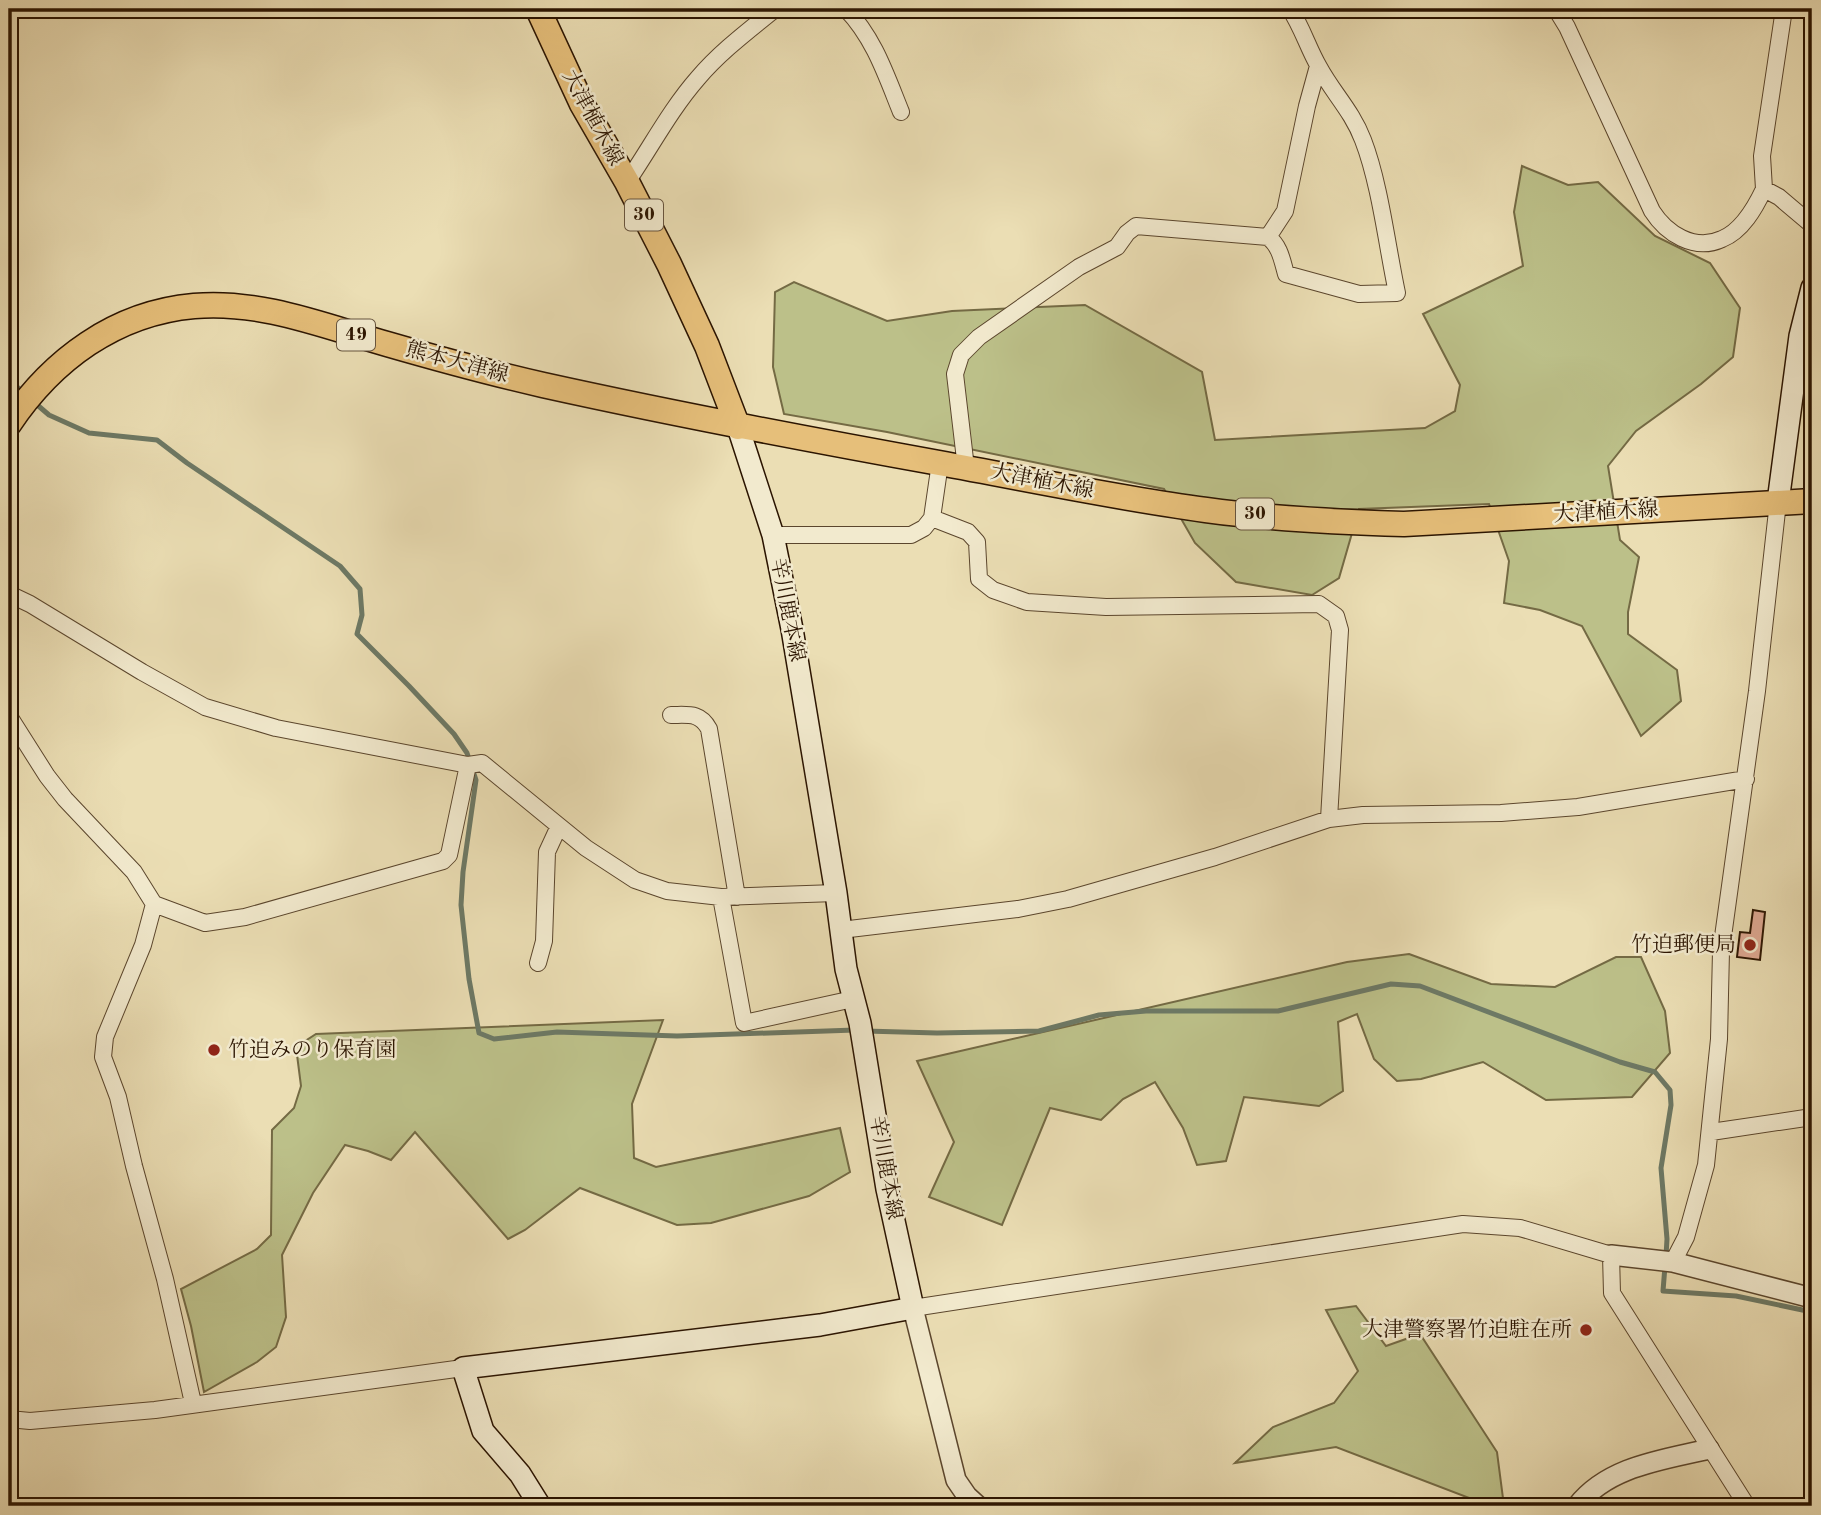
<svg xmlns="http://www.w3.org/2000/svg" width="1821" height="1515" font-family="'Old Standard TT','Noto Serif JP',serif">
<rect width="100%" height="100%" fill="#ebdeb4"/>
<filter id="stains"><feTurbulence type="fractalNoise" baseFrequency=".00286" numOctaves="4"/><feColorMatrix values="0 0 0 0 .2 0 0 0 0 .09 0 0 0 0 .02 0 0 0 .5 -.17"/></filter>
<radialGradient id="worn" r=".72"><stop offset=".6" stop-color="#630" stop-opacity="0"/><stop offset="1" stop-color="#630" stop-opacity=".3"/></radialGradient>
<!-- green -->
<path fill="#bcc089" stroke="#746a44" stroke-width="2" d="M1522,166l46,19 30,-3 57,54 55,27 30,45 -7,49 -32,27 -65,47 -28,35 12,74 19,17 -11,55v22l49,36 4,31 -40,35 -59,-110 -42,-16 -36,-7 5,-42 -20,-57 -130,5 -20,69 -27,17 -76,-13 -41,-39 -31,-54 -277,-57 -103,-18 -11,-47 2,-75 19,-10 93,39 65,-10 133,-6 117,67 13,68 210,-12 30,-17 5,-26 -37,-71 100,-48 -9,-54z
M1409,954l82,30 64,3 61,-30h25l24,54 5,42 -38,44 -86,3 -63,-38 -62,17 -24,2 -23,-22 -17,-45 -19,8 5,69 -24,15 -75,-9 -18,64 -29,4 -14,-37 -28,-46 -32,17 -22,21 -51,-12 -48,117 -73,-28 25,-55 -37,-81 430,-99z
M663,1020l-31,84 2,54 22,9 184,-39 10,44 -41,24 -98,27 -34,2 -97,-37 -55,42 -17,9 -93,-107 -24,28 -23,-9 -23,-6 -32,48 -31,62 4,62 -10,30 -19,15 -53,30 -13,-66 -10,-37 76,-40 14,-14 1,-105 22,-22 7,-22 -5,-39 20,-13z
M1356,1306l30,40 34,-12 77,118 7,54h-14l-154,-59 -101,16 38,-36 61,-24 24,-32 -32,-61z"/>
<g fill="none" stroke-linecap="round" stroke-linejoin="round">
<!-- stream -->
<path stroke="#6d7965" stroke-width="5" d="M9,380l16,14
M35,403l14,12 40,18 68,7 30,23 153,103 20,23 2,26 -5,19 52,52 45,48 13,19 9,27 -13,92 -2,33 8,74 10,54 15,6 63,-7 120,4 178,-6
M865,1031l72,2 102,-2 60,-16 47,-4h132l113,-27 29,2 200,76 35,10 15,18 1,15 -10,63 6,71 -1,17
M1665,1266l-2,25 73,5 76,16"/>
</g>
<!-- building -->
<path fill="#e0aa94" stroke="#2b1400" stroke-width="2" d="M1753,910l12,2 -5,48 -23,-3 3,-25 10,1z"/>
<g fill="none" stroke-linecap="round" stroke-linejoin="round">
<!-- minor casing -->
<g stroke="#5b462d" stroke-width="18">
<path id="minor" d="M846,9c28,29 40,66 55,103
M1556,9l11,18 85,184c14,22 42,41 70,28 20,-8 33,-31 42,-50l15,8 33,28
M627,182c24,-35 43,-72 71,-104 22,-26 50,-47 77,-69
M1764,189l-2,-33 22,-147
M1268,237c12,9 14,23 18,37l73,20 38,-1c-10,-47 -17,-109 -34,-153 -11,-29 -30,-47 -44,-73 -11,-19 -17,-40 -29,-58
M966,468l-11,-94 6,-19 18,-18 100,-70 38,-20 10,-14 9,-7 132,11 17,-26 22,-105 11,-40
M932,518l36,14 9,10 2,37 14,11 34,12 79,5 213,-3 17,12 4,14 -11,189
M773,535h138l13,-7 8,-10 8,-55
M9,594l21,10 112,68 63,35 71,21 192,37 14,-2 104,85 49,32 32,11 54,6 115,-4
M671,715c17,0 29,-3 38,14l28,168
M9,716l38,60 18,23 69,73 20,32 51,19 40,-6 198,-56 6,-6 19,-90
M721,897l23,126 109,-24
M154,904l-11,41 -38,92 -2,20 15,40 16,69 31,113 28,124
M841,930l177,-21 50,-10 147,-42 114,-38 34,-4 138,-2 77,-6 168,-28
M538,963l6,-22 3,-89 12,-26
M1711,1132l101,-15
M1673,1262l13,-25 20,-72 13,-126 2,-88 36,-260 21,-189
M913,1308l550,-84 57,4 91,27 1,38 135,213
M9,1419l21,2 125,-11 308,-42"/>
</g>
<!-- tertiary casing -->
<g stroke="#5b462d" stroke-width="22">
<path id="tertiary" d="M1611,1255l62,7 139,36
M913,1308l43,172 11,16 11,10
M1577,1506c31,-40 86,-46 132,-57"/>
</g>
<!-- secondary casing -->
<g stroke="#2b1400" stroke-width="24">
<path id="secondary" d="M1778,502l22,-166 12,-48
M540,1506l-20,-32 -37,-43 -20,-63 357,-43 93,-17 -26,-119 -27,-166 -14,-54 -10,-76 -44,-264 -19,-94 -35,-108"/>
</g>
<!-- primary casing -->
<g stroke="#2b1400" stroke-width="27">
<path id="primary" d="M538,9l44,95 45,78 42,82 38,82 31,81
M9,424c43,-64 106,-111 185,-118 66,-6 130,20 193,38 52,15 103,29 156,41 131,29 263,54 396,78 89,16 177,35 267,47 65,9 132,12 198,14l408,-23"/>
</g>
<!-- minor -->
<use href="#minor" stroke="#f2eace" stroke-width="16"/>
<!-- tertiary -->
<use href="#tertiary" stroke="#f2eace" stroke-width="19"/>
<!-- secondary -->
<use href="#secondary" stroke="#f2eace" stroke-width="21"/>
<!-- primary -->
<use href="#primary" stroke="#e6bf7a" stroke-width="24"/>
</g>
<!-- markers -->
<g fill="#8f2418" stroke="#f2eace" stroke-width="2.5">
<circle cx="1750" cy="945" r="7"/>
<circle cx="214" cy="1050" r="7"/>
<circle cx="1586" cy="1330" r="7"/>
</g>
<g text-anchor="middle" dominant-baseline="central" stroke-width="5" stroke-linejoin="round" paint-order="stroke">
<!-- shield labels -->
<g fill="#f2eace" stroke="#67543e" stroke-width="2">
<rect x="625" y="199.5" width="38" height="31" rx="5"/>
<rect x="337" y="319.5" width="38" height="31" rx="5"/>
<rect x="1236" y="498.5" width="38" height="31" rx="5"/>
</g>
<g font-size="19" font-weight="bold" fill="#2b1400">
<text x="644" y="215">30</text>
<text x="356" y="335">49</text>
<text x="1255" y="514">30</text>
</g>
<!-- street labels -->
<g font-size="21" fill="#2b1400" stroke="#f2eace">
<text transform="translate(592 118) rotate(62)">大津植木線</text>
<text transform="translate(457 363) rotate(15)">熊本大津線</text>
<text transform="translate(1042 482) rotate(11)">大津植木線</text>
<text transform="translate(1606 513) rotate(-3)">大津植木線</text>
<text transform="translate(787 610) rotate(79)">辛川鹿本線</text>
<text transform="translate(885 1168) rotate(80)">辛川鹿本線</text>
</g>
<!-- poi labels -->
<g font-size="21" fill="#2b1400" stroke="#f2eace" text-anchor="end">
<text x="1736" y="945">竹迫郵便局</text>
<text x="228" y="1050" text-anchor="start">竹迫みのり保育園</text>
<text x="1572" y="1330">大津警察署竹迫駐在所</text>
</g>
</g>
<!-- margin -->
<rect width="1821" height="1515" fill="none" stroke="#ebdeb4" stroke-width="35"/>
<rect x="10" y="10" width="1800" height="1494" fill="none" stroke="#2b1400" stroke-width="3.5"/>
<rect x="18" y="18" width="1786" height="1480" fill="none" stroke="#2b1400" stroke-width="2"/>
<rect width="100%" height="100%" filter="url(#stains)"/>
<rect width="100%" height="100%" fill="url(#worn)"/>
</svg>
